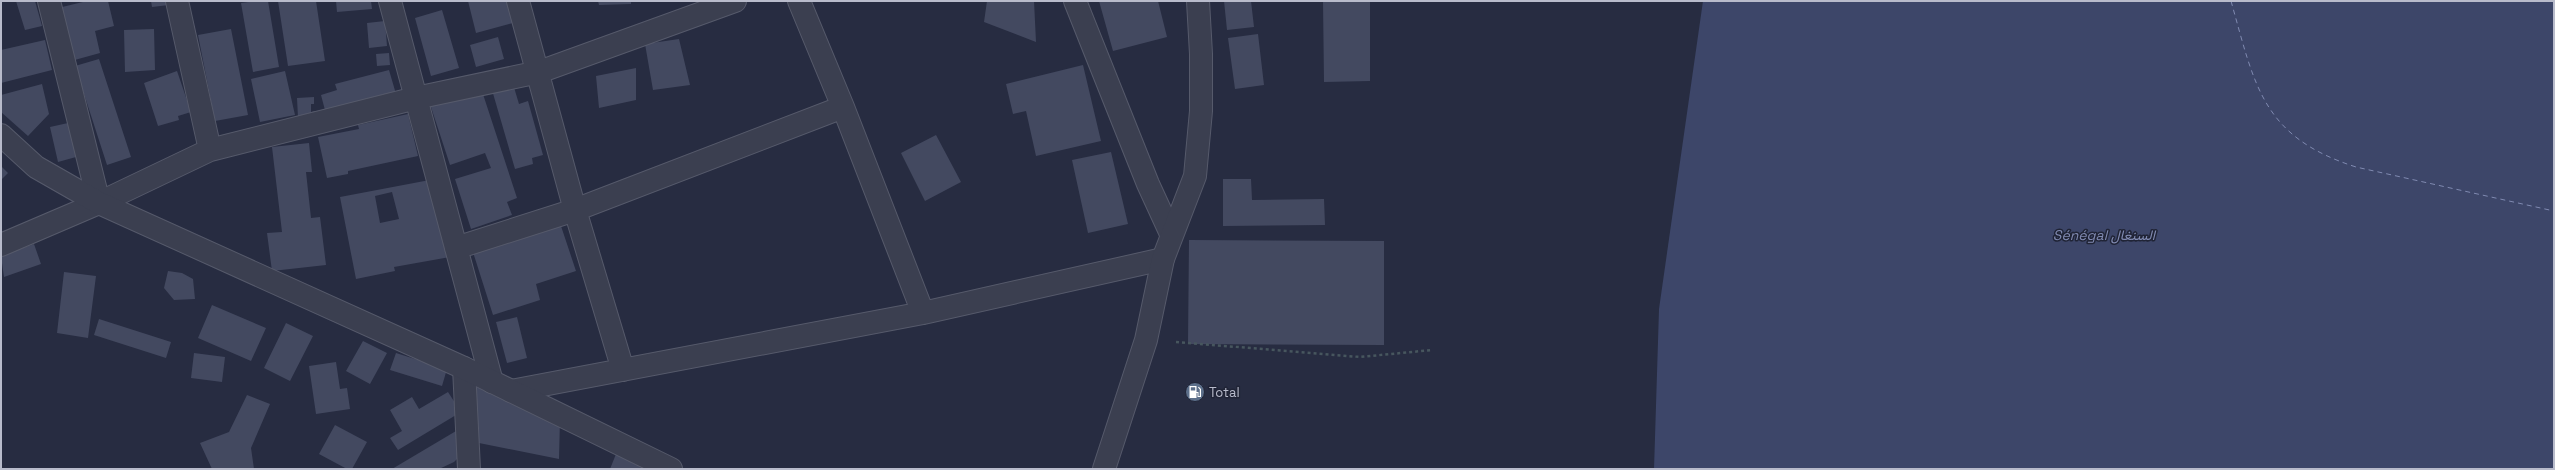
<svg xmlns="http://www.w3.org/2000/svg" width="2555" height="470" font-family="'Space Grotesk',Vazirmatn,sans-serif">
<rect width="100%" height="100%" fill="#272c41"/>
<!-- water -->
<path fill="#3d4669" d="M1703,1h851v468h-900l5,-160z"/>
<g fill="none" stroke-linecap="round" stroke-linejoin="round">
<!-- ferry -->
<path stroke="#808ab1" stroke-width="1" stroke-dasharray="5 4" stroke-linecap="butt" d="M2231,1c24,85 31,136 125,166l198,44"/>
</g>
<!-- building -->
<path fill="#434960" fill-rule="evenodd" d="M16,1h19l7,25 -17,4z
M87,1h21l6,25 -19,5 5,22 -29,8 -13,-53z
M151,1h18v4l-17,2z
M256,1h12l11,66 -26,5 -12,-69z
M278,1h38l9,60 -37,5z
M336,1h35l1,8 -35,3z
M468,1h39l6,22 -37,10z
M598,1h33v3l-32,1z
M987,1h47l2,41 -52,-20z
M1099,1h59l9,36 -54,14z
M1224,1h27l3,26 -27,3z
M1323,1h47v80l-46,1z
M442,10l17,58 -28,8 -16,-58z
M385,21l2,25 -18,2 -2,-25z
M154,29l1,41 -30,2 -1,-42z
M231,29l17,86 -33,6 -17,-86z
M1258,34l6,51 -29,4 -7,-51z
M498,37l6,22 -28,8 -6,-22z
M679,39l11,46 -37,5 -8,-46z
M45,40l7,30 -51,13v-33z
M389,53l1,12 -13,1 -1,-12z
M99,59l32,98 -24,8 -32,-99z
M1083,65l18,76 -65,15 -10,-45 -13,3 -7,-30z
M636,68v32l-37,8 -3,-32z
M389,70l7,24 -70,20 -5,-19 16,-5 -2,-6z
M177,71l14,41 -13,4 1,4 -21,6 -14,-43z
M285,71l10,44 -35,7 -9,-43z
M42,84l7,30 -21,22 -27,-24v-17z
M513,84l6,20 9,-3 15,54 -11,3 1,6 -18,5 -23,-79z
M480,85l37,113 -10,4 5,13 -41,14 -16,-50 36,-11 -6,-15 -35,12 -21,-64z
M314,97v7h-3v8l4,-1v6l-17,1 -1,-20z
M408,114l10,42 -70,15v3l-21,4 -9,-41 41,-8 -1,-4z
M68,123l8,34 -18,5 -8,-35z
M936,135l25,47 -36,19 -24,-48z
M309,143l3,29h-6l5,46 9,-1 6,48 -54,6 -5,-38 15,-1 -10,-85z
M1111,152l17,72 -40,9 -16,-73z
M1,166l7,7 -7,7z
M435,179l15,78 -56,10 1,4 -39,8 -16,-82zM392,192l7,27 -19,4 -5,-27z
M1223,179h28l1,21 72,-1 1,26 -102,1z
M559,220l17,51 -40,13 4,16 -47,15 -21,-66z
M1189,240l195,1v104l-196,-1z
M34,244l7,20 -37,13 -3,-21z
M168,271l14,2 11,6 2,20 -21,1 -10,-12z
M64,272l32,4 -8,62 -31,-5z
M212,305l54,23 -15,33 -53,-23z
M517,317l10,41 -20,5 -11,-41z
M99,319l72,23 -5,16 -72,-23z
M286,323l27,13 -23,45 -26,-13z
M363,341l24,12 -17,31 -24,-13z
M194,353l31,4 -3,25 -31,-4z
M396,353l51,16 -5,17 -52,-16z
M336,362l4,27 7,-1 3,21 -34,5 -7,-48z
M476,387l84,32 -1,40 -80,-16z
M448,392l13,20 -63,38 -8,-12 12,-7 -12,-21 22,-13 7,12z
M247,395l23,9 -19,44 3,21h-42l-12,-26 29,-11z
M335,425l32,17 -15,27h-5l-28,-15z
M456,431l4,25 -6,6 -15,7h-47z
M616,454l28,15h-34z"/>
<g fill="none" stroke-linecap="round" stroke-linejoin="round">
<!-- minor casing -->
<g stroke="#565a6b" stroke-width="24">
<path id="minor" d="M49,1l50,202
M177,1l33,149
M390,1l102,381
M518,1l57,209 48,160
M799,1l44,106 80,206
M1075,1l73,183 23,50
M1,245l98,-42 111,-53 206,-52 123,-26 196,-71
M456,248l119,-38 268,-103
M464,368l5,101
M511,391l412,-78 240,-54"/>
</g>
<!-- tertiary casing -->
<g stroke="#565a6b" stroke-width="24">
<path id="tertiary" d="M1,135l35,32 63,36 365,165 207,101
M1104,469l42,-129 17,-81 32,-83 6,-65v-57l-3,-53"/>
</g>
<!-- path -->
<path stroke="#47565e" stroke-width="2.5" stroke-dasharray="3 3" stroke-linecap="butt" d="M1176,342l184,15 72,-7"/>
<!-- minor -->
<use href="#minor" stroke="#3b3f50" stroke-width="22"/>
<!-- tertiary -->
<use href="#tertiary" stroke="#3b3f50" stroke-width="22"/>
</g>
<!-- icons -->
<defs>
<g id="fuel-disc" transform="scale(1)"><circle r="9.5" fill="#5c6f8a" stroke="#202436"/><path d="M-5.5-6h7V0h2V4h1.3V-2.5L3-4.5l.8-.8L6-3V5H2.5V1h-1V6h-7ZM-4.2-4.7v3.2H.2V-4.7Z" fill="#fff"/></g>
</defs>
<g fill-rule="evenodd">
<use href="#fuel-disc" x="1195" y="392"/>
</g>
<g text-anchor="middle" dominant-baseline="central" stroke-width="3" stroke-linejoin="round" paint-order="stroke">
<!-- poi labels -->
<g font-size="13" fill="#b8bbcb" stroke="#202436" text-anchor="start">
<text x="1209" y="392">Total</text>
</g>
<!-- water labels -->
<g font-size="14" font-style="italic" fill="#808ab1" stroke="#202436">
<text x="2104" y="235">Sénégal السنغال</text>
</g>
</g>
<!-- border -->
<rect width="2555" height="470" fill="none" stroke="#b8bbcb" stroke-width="4"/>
</svg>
